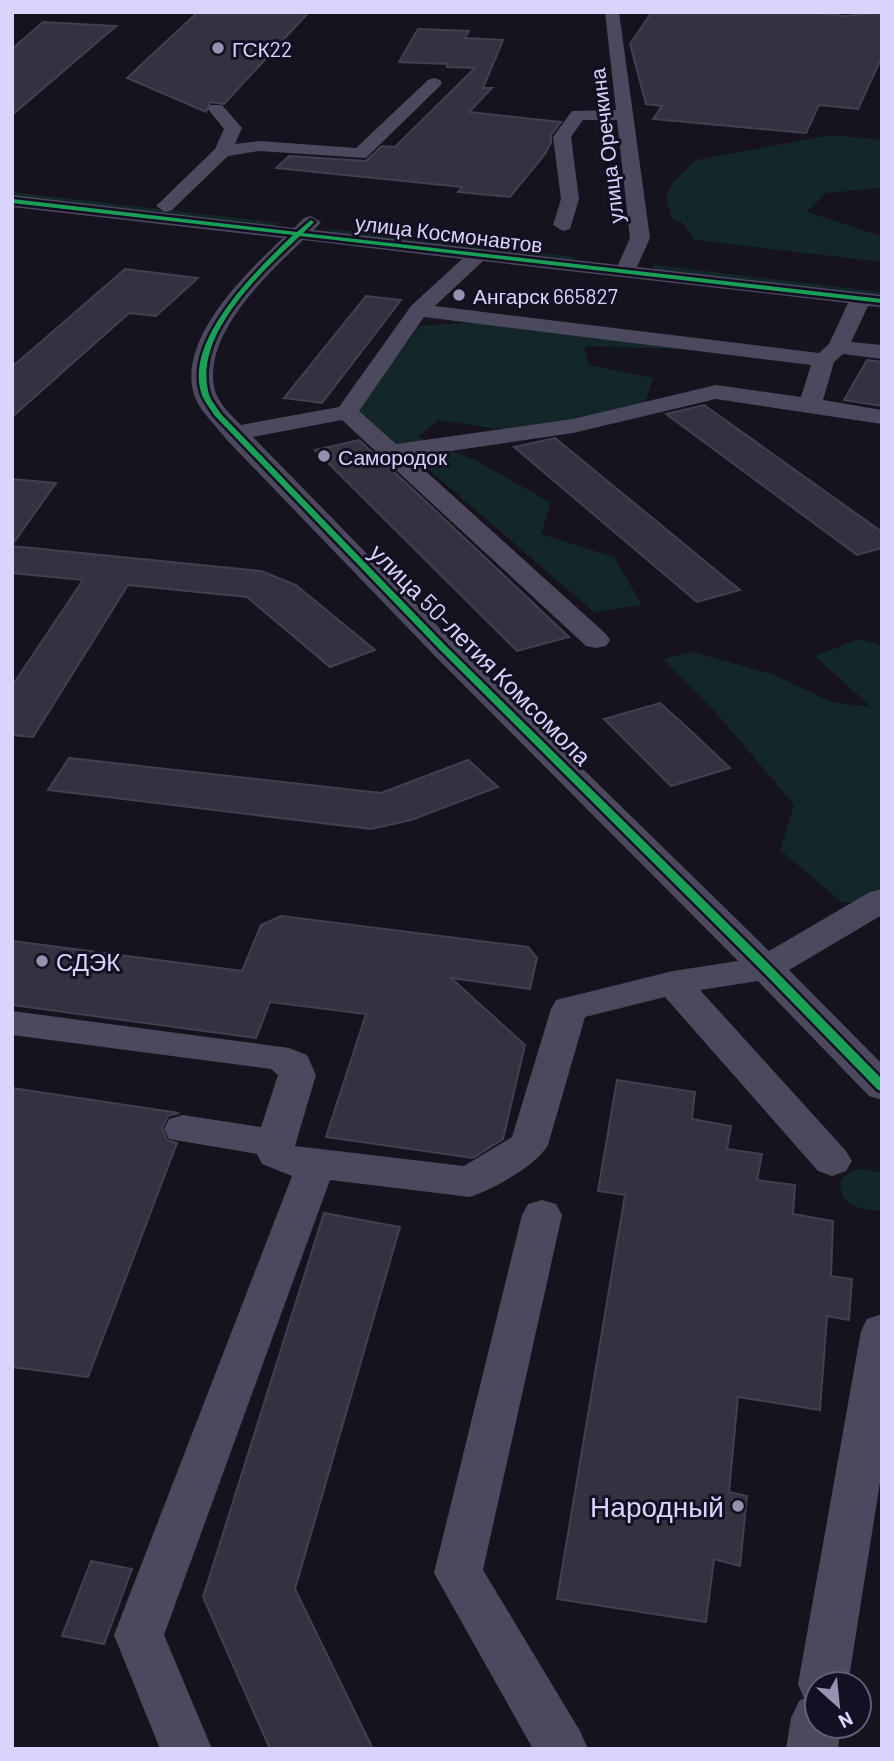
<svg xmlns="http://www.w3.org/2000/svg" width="894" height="1761" font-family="Barlow,sans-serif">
<rect width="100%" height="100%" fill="#16131e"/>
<!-- green -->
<path fill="#132729" d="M831,135l51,5v48l-56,5 -19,19 75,24v26l-187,-22 -11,-16 -12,-6 -6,-22 7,-13 23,-23z
M12,192l267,31 -4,4 -263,-31z
M331,229l244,28 -2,3 -245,-28z
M654,265l228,27v4l-230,-27z
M500,320l216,30 -132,-4 5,19 64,13 -9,29 -119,26 -87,-13 -20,17 59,24 74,42 -10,31 73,23 28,48 -48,7 -194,-167 -55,-22 75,-97z
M859,639l23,7v257l-40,-1 -62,-52 14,-45 -75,-89 -56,-57 30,-7 82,23 56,27 40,5 -56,-51z
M864,1169l18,4v37c-20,3 -49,-8 -40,-32l13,-8z"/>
<!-- building -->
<path fill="#363140" stroke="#443e51" stroke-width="2" d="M198,12h111l-85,92 -14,-2 -4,10 -79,-34z
M652,12h153l41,4 36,-4v45l-24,52 -39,-4 -13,28 -153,-14 9,-13 -16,-2 -16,-60z
M43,22l73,4 -104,89v-66z
M418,29l51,2 -4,7 38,2 -20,48h9l-23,24 92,10 -10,13v8l-6,11 -35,43 -52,-5 4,-5 -186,-19 13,-12 77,5 16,-15 13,1 80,-79 -28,-1 1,-3 -49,-2z
M125,269l73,9 -42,38 -27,-3 -117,104v-50z
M366,296l35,4 -79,103 -38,-5z
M867,360l15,2v44l-38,-6z
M704,405l178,127v16l-25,7 -191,-141z
M555,438l185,152 -43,12 -183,-155z
M359,440l59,54 151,143 -52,14 -202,-201z
M12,479l44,4 -44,62z
M12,546l249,25 35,14 79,65 -45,17 -83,-70 -119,-12 -95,152 -21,-2v-49l71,-106 -71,-7z
M660,703l31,28 39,37 -59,18 -67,-67z
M69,758l312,35 87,-33 30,27 -87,33 -40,9 -323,-39z
M281,916l247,31 9,11 -7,31 -79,-11 74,67 -22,94 -30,19 -147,-21 40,-123 -96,-12 -14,36 -244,-33v-64l230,30 19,-46z
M617,1080l78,12 -3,27 39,7 -4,23 35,5 -5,26 38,5 -2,29 40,7 -2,55 21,3 -3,41 -22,-4 -7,94 -82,-13 -9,95 18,4 -7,70 -26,-7 -8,63 -149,-23 68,-404 -27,-4z
M12,1088l167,25 -11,3 -6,12 5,12 10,3 -89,234 -76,-10z
M324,1213l76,14 -105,362 78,160h-103l-67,-152z
M91,1561l41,8 -28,75 -42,-8z"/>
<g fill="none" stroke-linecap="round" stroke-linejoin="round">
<!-- minor -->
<path fill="#4c495e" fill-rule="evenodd" d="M605,12h14l31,226 -13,29 245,28v12l-14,-1 -17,36 31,3v14l-39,-5 -9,8 -11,38 59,10v14l-166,-25 -143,34 -163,24 196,177 4,6 -4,6 -10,2 -10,-2 -244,-226 -89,17 200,205 316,309 101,-59 12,-3v26l-93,55 93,94v36l-13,-4 -111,-115 -58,9 146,161 6,10 -6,10 -14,5 -14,-5 -153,-174 -80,20 -37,128c-11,20 -56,45 -78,52l-140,-17 -166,455 48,114h-52l-46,-114 178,-459 -30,-12 -5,-10 -88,-15 -5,-10 5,-10 14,-4 78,12 17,-52 -7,-6 -259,-34v-24l277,37 18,7 9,20 -21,71 169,20 48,-29 39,-128 5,-9 117,-29 65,-10 -305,-307 -207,-215c-10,-14 -29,-30 -33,-48 -13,-55 54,-119 90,-153l-271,-31v-12l282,33 10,-10 7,-2 10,6 -7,8 304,35 12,-27 -13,-118h-34l-12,17 8,62 -9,30 -7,2 -10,-6 8,-26 -8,-62 19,-26 44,-1zM303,240l159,19 -51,47 -72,101 -98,18c-9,-9 -22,-21 -26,-34 -14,-56 52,-116 88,-151zM483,261l365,42 -19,41 -10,9 -384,-47zM424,317l387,48 -10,32 -85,-12 -143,34 -177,25 -37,-33z
M434,78l6,2 2,3 -2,3 -74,72 -107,-7 -31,5 -56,54 -7,2 -9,-6 59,-57 9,-20 -16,-20 2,-4h12l20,23 -7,16 24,-3 97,7 72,-68z
M542,1200l14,4 6,11 -79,355 97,161 8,18h-55l-99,-176 88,-358 6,-11z
M882,1314v156l-34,214h-31v42h24l-3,23h-52l5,-31 8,-17 5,-3 -6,-14 63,-353 6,-12z"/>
<!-- cycleway casing -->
<g stroke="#140f22" stroke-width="5">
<path id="cycleway" d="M12,199l285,33 14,-12 3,2 -11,11 579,66v4l-582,-67c-38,35 -105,97 -92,154 1,9 8,16 13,24l225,232 324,319 112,114v12l-4,-1 -116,-119 -322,-321 -226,-235c-4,-7 -11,-15 -13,-23 -16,-54 57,-123 92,-157l-281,-32z"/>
</g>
<!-- cycleway -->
<use href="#cycleway" fill="#1a9f57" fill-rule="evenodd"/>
</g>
<!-- markers -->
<g fill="#9790ae" stroke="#140f22" stroke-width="2.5">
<circle cx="218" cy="48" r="7"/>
<circle cx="459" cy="295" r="7"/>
<circle cx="324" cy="456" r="7"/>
<circle cx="42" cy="961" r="7"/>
<circle cx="738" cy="1506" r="7"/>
</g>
<g text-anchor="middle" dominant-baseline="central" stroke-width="6" stroke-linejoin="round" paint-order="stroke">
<!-- far-poi labels -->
<g font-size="21" fill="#dcd3fc" stroke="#140f22" text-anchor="start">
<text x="232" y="48">ГСК22</text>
<text x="473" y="295">Ангарск 665827</text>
<text x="338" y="456">Самородок</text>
</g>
<!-- far-street labels -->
<g font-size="21" fill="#dcd3fc" stroke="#140f22">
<text transform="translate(606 146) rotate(-97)">улица Оречкина</text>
<text transform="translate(449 233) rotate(7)">улица Космонавтов</text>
</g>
<!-- street labels -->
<g font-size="24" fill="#dcd3fc" stroke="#140f22">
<text transform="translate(481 654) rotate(45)">улица 50-летия Комсомола</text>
</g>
<!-- poi labels -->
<g font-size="24" fill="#dcd3fc" stroke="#140f22" text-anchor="start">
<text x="56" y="961">СДЭК</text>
</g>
<!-- near-poi labels -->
<g font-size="28" fill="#dcd3fc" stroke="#140f22" text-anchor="end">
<text x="724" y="1506">Народный</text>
</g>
</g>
<!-- border -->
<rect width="894" height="1761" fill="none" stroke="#dcd3fc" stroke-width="28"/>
<!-- north arrow -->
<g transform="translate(838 1705) rotate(153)"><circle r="33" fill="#140f22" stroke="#645d79" stroke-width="2"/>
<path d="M0-5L12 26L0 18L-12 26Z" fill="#9790ae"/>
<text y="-10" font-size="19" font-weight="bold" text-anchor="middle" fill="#dcd3fc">N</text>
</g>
</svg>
